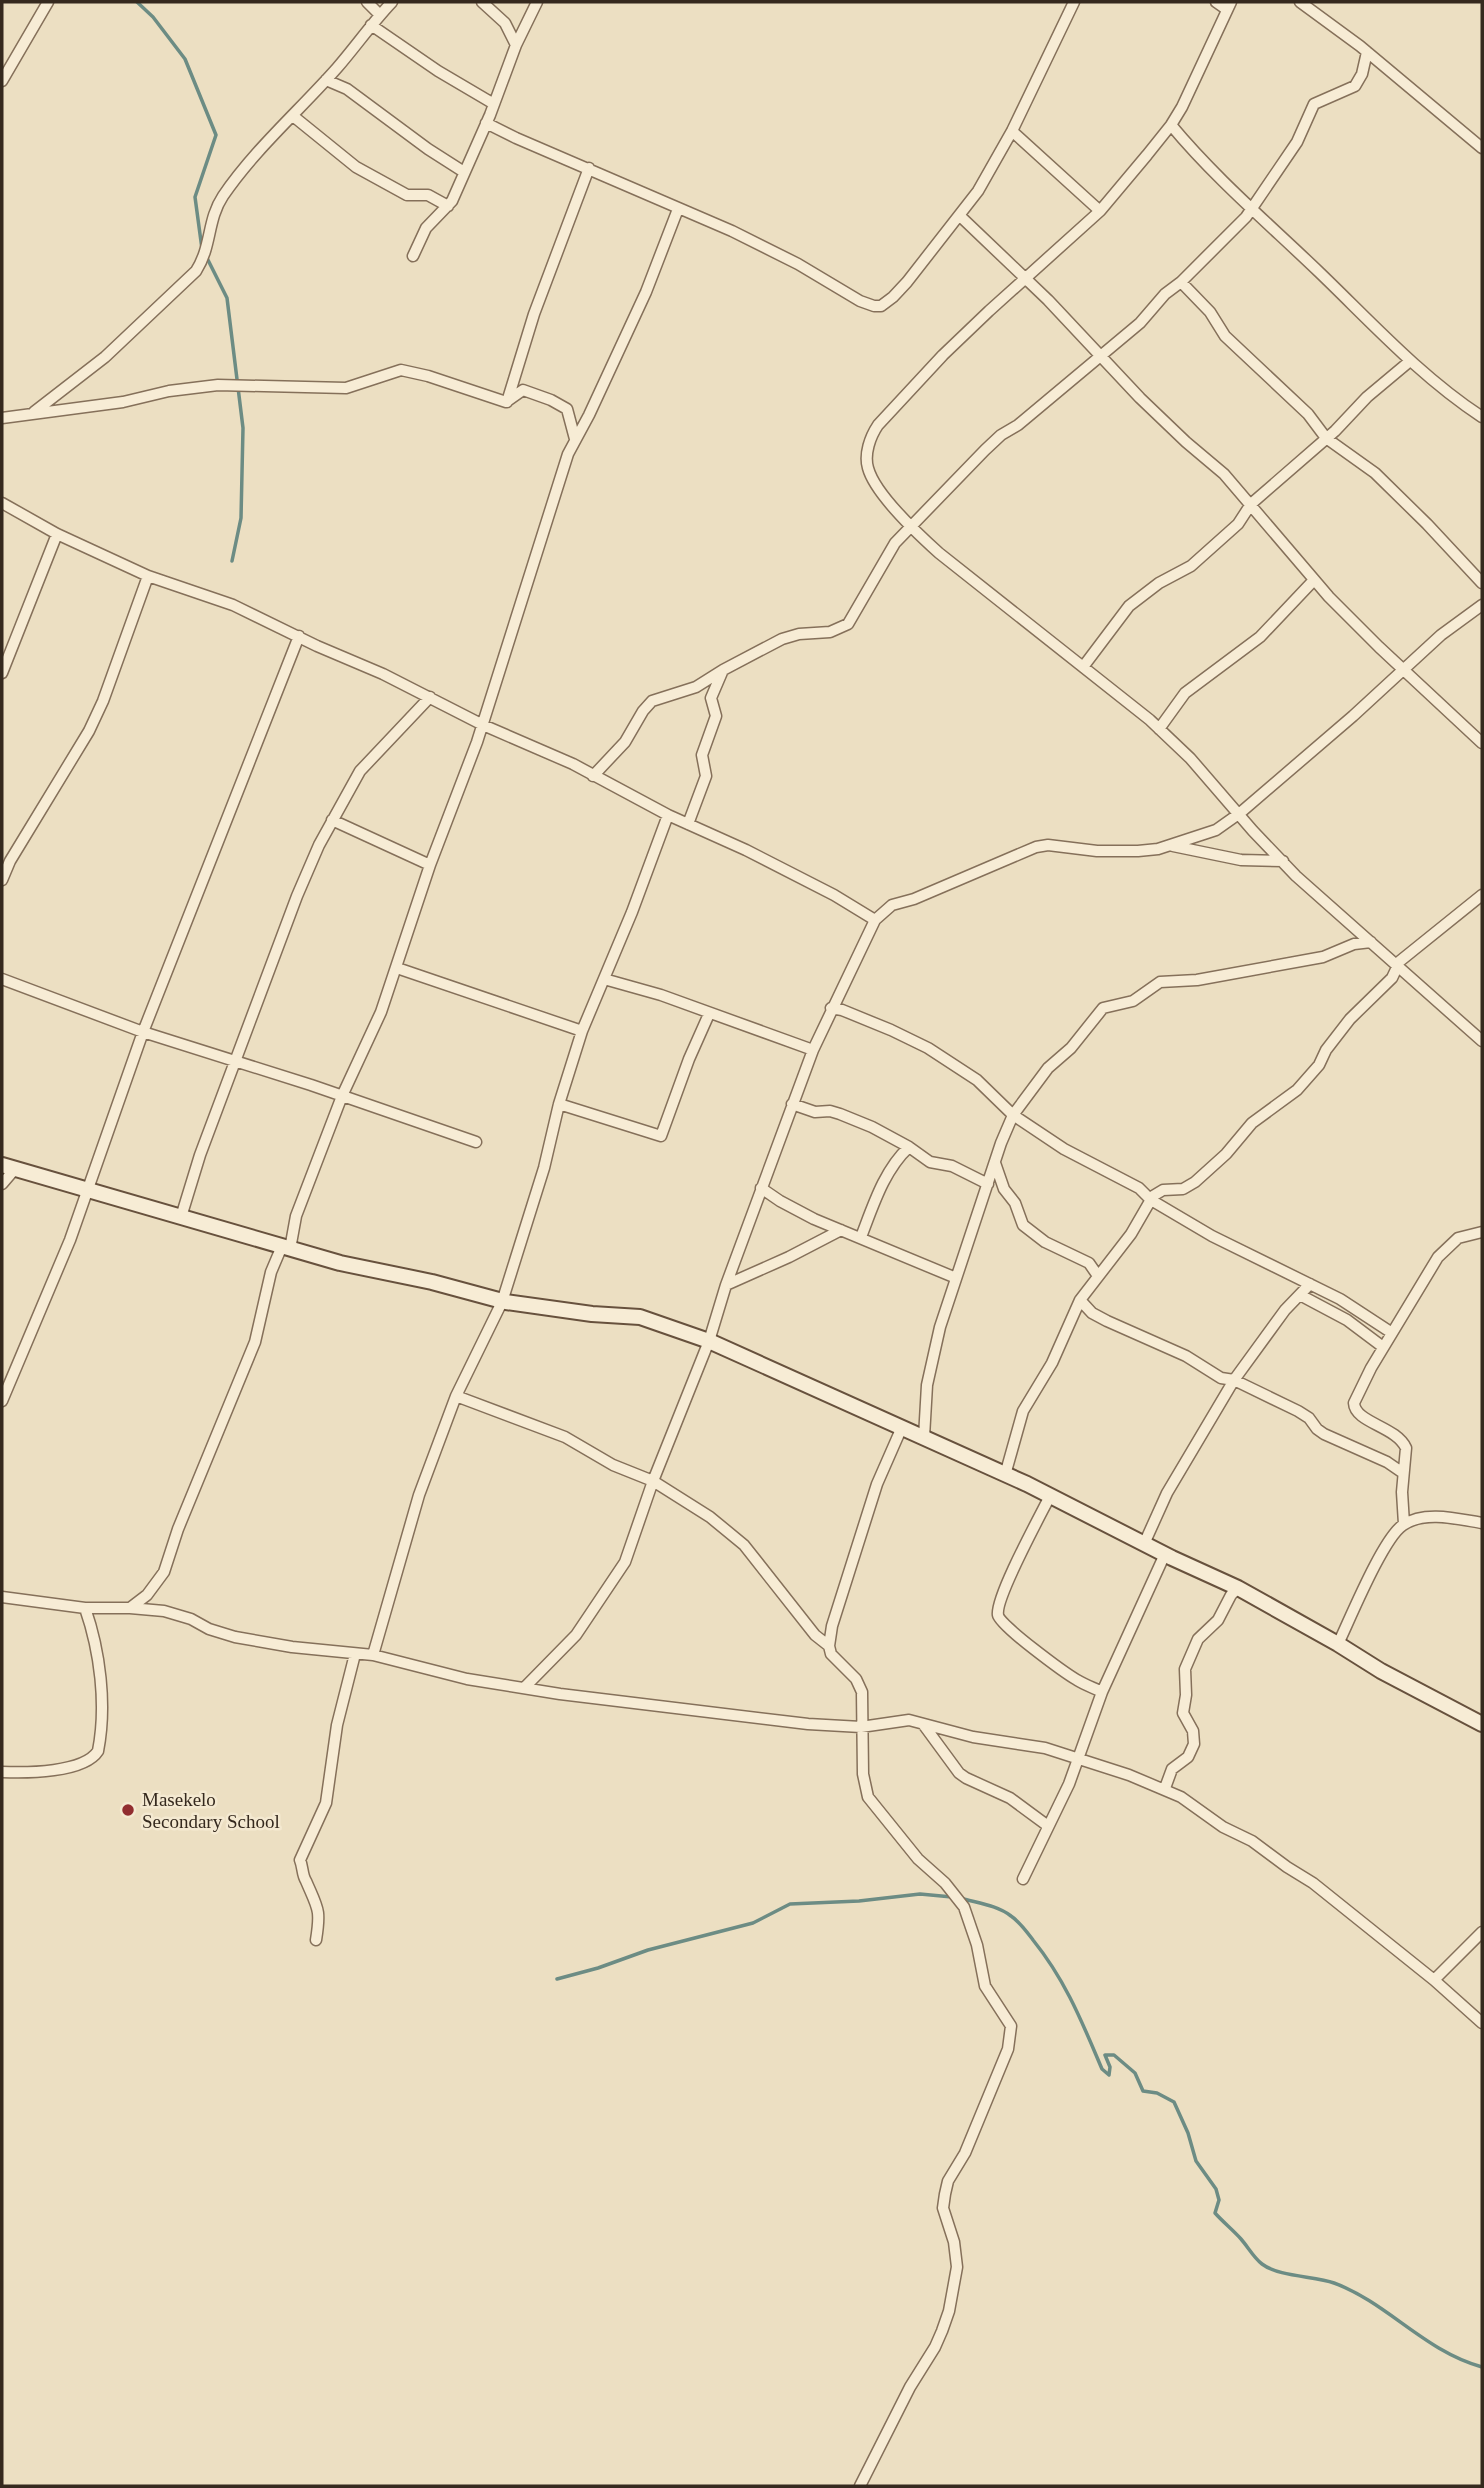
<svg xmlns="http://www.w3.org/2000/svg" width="1484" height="2488" font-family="'Times New Roman',serif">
<rect width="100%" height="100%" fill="#ecdfc2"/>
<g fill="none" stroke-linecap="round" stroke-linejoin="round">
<!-- stream -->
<path stroke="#6c8c84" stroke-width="3.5" d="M137,2l16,15 32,42 31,76 -21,62 7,52
M206,256l21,42 16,130 -2,90 -9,43
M960,1898c17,5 37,7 51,18 9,6 16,16 22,24 33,41 49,82 69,129l7,6 1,-8 -5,-12h9l21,18 8,18 14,2 17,9 14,31 8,28 20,28 3,11 -4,13c8,9 18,17 26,26 7,8 13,19 21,25 17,13 53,12 72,19 54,20 90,68 148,84
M557,1979l41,-11 50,-18 105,-27 37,-19 69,-3 61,-7 32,3"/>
<!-- street casing -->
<g stroke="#85705a" stroke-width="13">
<path id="street" d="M367,2l13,13
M482,2l23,21 11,22
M1216,2l10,7
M1231,2l-49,105 -11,18 -24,30 -47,56 -111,100 -46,44 -65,70c-8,12 -14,29 -10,43 7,26 51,67 71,85l211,167 40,38 63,73 43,45 186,165
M1300,2l60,44 122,102
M371,25l67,46 56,33
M326,80l21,9 81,60 36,23
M2,81l46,-79
M293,116l63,51 51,28h21l20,11
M486,123l30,15 216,93 66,33 62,37 14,5h7l12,-9 14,-15 71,-91 34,-60 62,-129
M1171,125c44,53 98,99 148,147 52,50 102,105 163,145
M1012,131l88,80
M960,216l88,84 92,98 46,44 38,32 105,123 50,50 103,96
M413,256l13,-28 26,-27 38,-86 26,-70 21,-43
M1181,282l29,30 15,24 83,78 18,24 49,35 52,51 55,59
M507,402l27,-88 55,-146
M34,412l71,-55 91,-86c16,-25 11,-51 27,-75 32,-47 76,-85 114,-128 19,-22 35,-45 55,-66
M2,418l121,-16 46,-11 49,-6 128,3 55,-18 27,6 78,26 17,-12 28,10 16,9 8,30
M2,503l55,31 91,42 85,29 84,41 66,28 100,51 90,39 95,51 78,35 88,45 41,25
M1083,667l46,-61 30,-23 32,-17 47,-42 13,-20 84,-73 32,-34 43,-36
M2,673l55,-139
M1159,729l26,-36 75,-56 54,-57
M593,776l32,-34 18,-31 9,-10 44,-14 27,-17 59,-31 17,-5 31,-2 18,-8 47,-81 90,-93 16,-15 17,-10 122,-102 25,-29 16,-12 65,-65 51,-75 17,-38 41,-18 7,-12 5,-22
M332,820l98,45
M688,824l18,-48 -4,-21 14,-39 -5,-18 12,-28
M1173,846l68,14 42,1
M2,880l8,-19 79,-130 14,-30 45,-125
M397,968l185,63
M2,979l141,53 168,53 165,57
M604,979l57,16 152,55
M831,1008l11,2 49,20 37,18 49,32 36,35 51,34 75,39 12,12 61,36 128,63 52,34
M559,1104l102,32 28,-77 20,-45
M792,1104l23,8 15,-1 10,3 32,13 37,20 21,15 22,4 36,18
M995,1163l9,26 11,14 8,22 22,17 44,21 9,13
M2,1184l12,-14
M761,1188l19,13 34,18 142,59
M181,1217l19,-62 97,-259 22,-51 41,-74 70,-74
M861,1237c12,-31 23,-67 48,-90
M290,1249l6,-33 46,-120 39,-84 49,-147 47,-123 91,-288 21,-39 57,-123 32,-83
M726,1285l63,-28 52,-27
M1300,1295l47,25 36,27
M1080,1300l12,13 15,8 79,35 35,22 13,2 64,31 11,7 8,11 7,5 63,28 16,11
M456,1396l109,41 48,28 40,16 57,36 34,28 71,90 14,11
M2,1401l68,-161 73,-208 156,-396
M924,1437l3,-52 13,-58 61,-184 12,-28 35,-47 23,-20 32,-40 30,-7 27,-19 37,-2 126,-23 31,-13 17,-2
M1005,1475l18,-64 29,-48 28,-63 51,-66 22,-38 10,-6 20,-1 12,-7 31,-28 26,-31 45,-33 22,-25 7,-15 24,-31 42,-41 8,-17 82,-66
M1050,1496c-10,20 -55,102 -52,119 1,10 67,58 79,65 8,5 17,8 25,12
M1404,1524l-2,-32 4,-44c-10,-22 -51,-25 -52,-45l17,-35 67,-111 20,-19 24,-6
M1144,1544l23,-51 67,-113 51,-70 25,-26
M2,1597l83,11h45l34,3 27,8 18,10 26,8 57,10 81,8 94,24 93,15 248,30 53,3 48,-7 64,17 72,11 84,27 52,22 42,30 29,14 35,26 26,16 121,97 48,43
M130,1608l17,-13 17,-23 14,-43 77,-187 16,-70 11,-26
M1338,1644c12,-25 45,-106 65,-119 22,-15 55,-6 79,-2
M373,1655l46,-160 37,-99 46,-94 42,-134 15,-64 23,-73 50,-119 36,-97
M524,1688l52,-53 49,-73 28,-81 56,-140 17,-56 87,-235 62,-130 17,-15 22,-6 122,-52 12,-2 49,6h41l20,-2 58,-19 24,-17 113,-97 88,-81 41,-30
M923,1724l36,49 7,5 44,20 38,28
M2,1772c24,1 82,1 96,-21 9,-46 2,-100 -13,-143
M1165,1788l7,-19 16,-12 6,-13 -1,-13 -10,-18 3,-18 -1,-26 13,-30 20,-19 13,-25 7,-7
M1023,1879l46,-95 33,-92 63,-138
M316,1940c5,-31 2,-31 -10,-59 -4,-6 -3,-14 -6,-21l26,-57 11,-78 18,-71
M1434,1980l48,-48
M860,2486l50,-99 25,-40 7,-16 7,-20 8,-44 -3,-25 -11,-34 2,-14 3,-13 17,-28 43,-104 3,-23 -26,-40 -8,-41 -13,-38 -19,-24 -27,-24 -50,-62 -5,-23 -1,-82 -6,-13 -25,-25 -2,-8 3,-20 45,-142 25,-57"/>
</g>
<!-- secondary casing -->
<g stroke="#67513d" stroke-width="18">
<path id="secondary" d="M2,1165l338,98 92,19 74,20 86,12 48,3 69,24 318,143 145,74 66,30 100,56 43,27 101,53"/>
</g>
<!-- street -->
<use href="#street" stroke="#f7ecd5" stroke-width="10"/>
<!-- secondary -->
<use href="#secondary" stroke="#f7ecd5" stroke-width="14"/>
</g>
<!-- markers -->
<circle fill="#912d2f" stroke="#f4e9d1" stroke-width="2.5" cx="128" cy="1810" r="7"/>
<g text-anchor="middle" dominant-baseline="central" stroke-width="5" stroke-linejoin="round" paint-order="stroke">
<!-- poi labels -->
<g font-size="19" fill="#35291e" stroke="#f4e9d1" text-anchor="start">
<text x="142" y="1799">Masekelo<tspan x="142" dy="22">Secondary School</tspan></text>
</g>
</g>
<!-- border -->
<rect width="1484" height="2488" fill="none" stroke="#35291e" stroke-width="7"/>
</svg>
